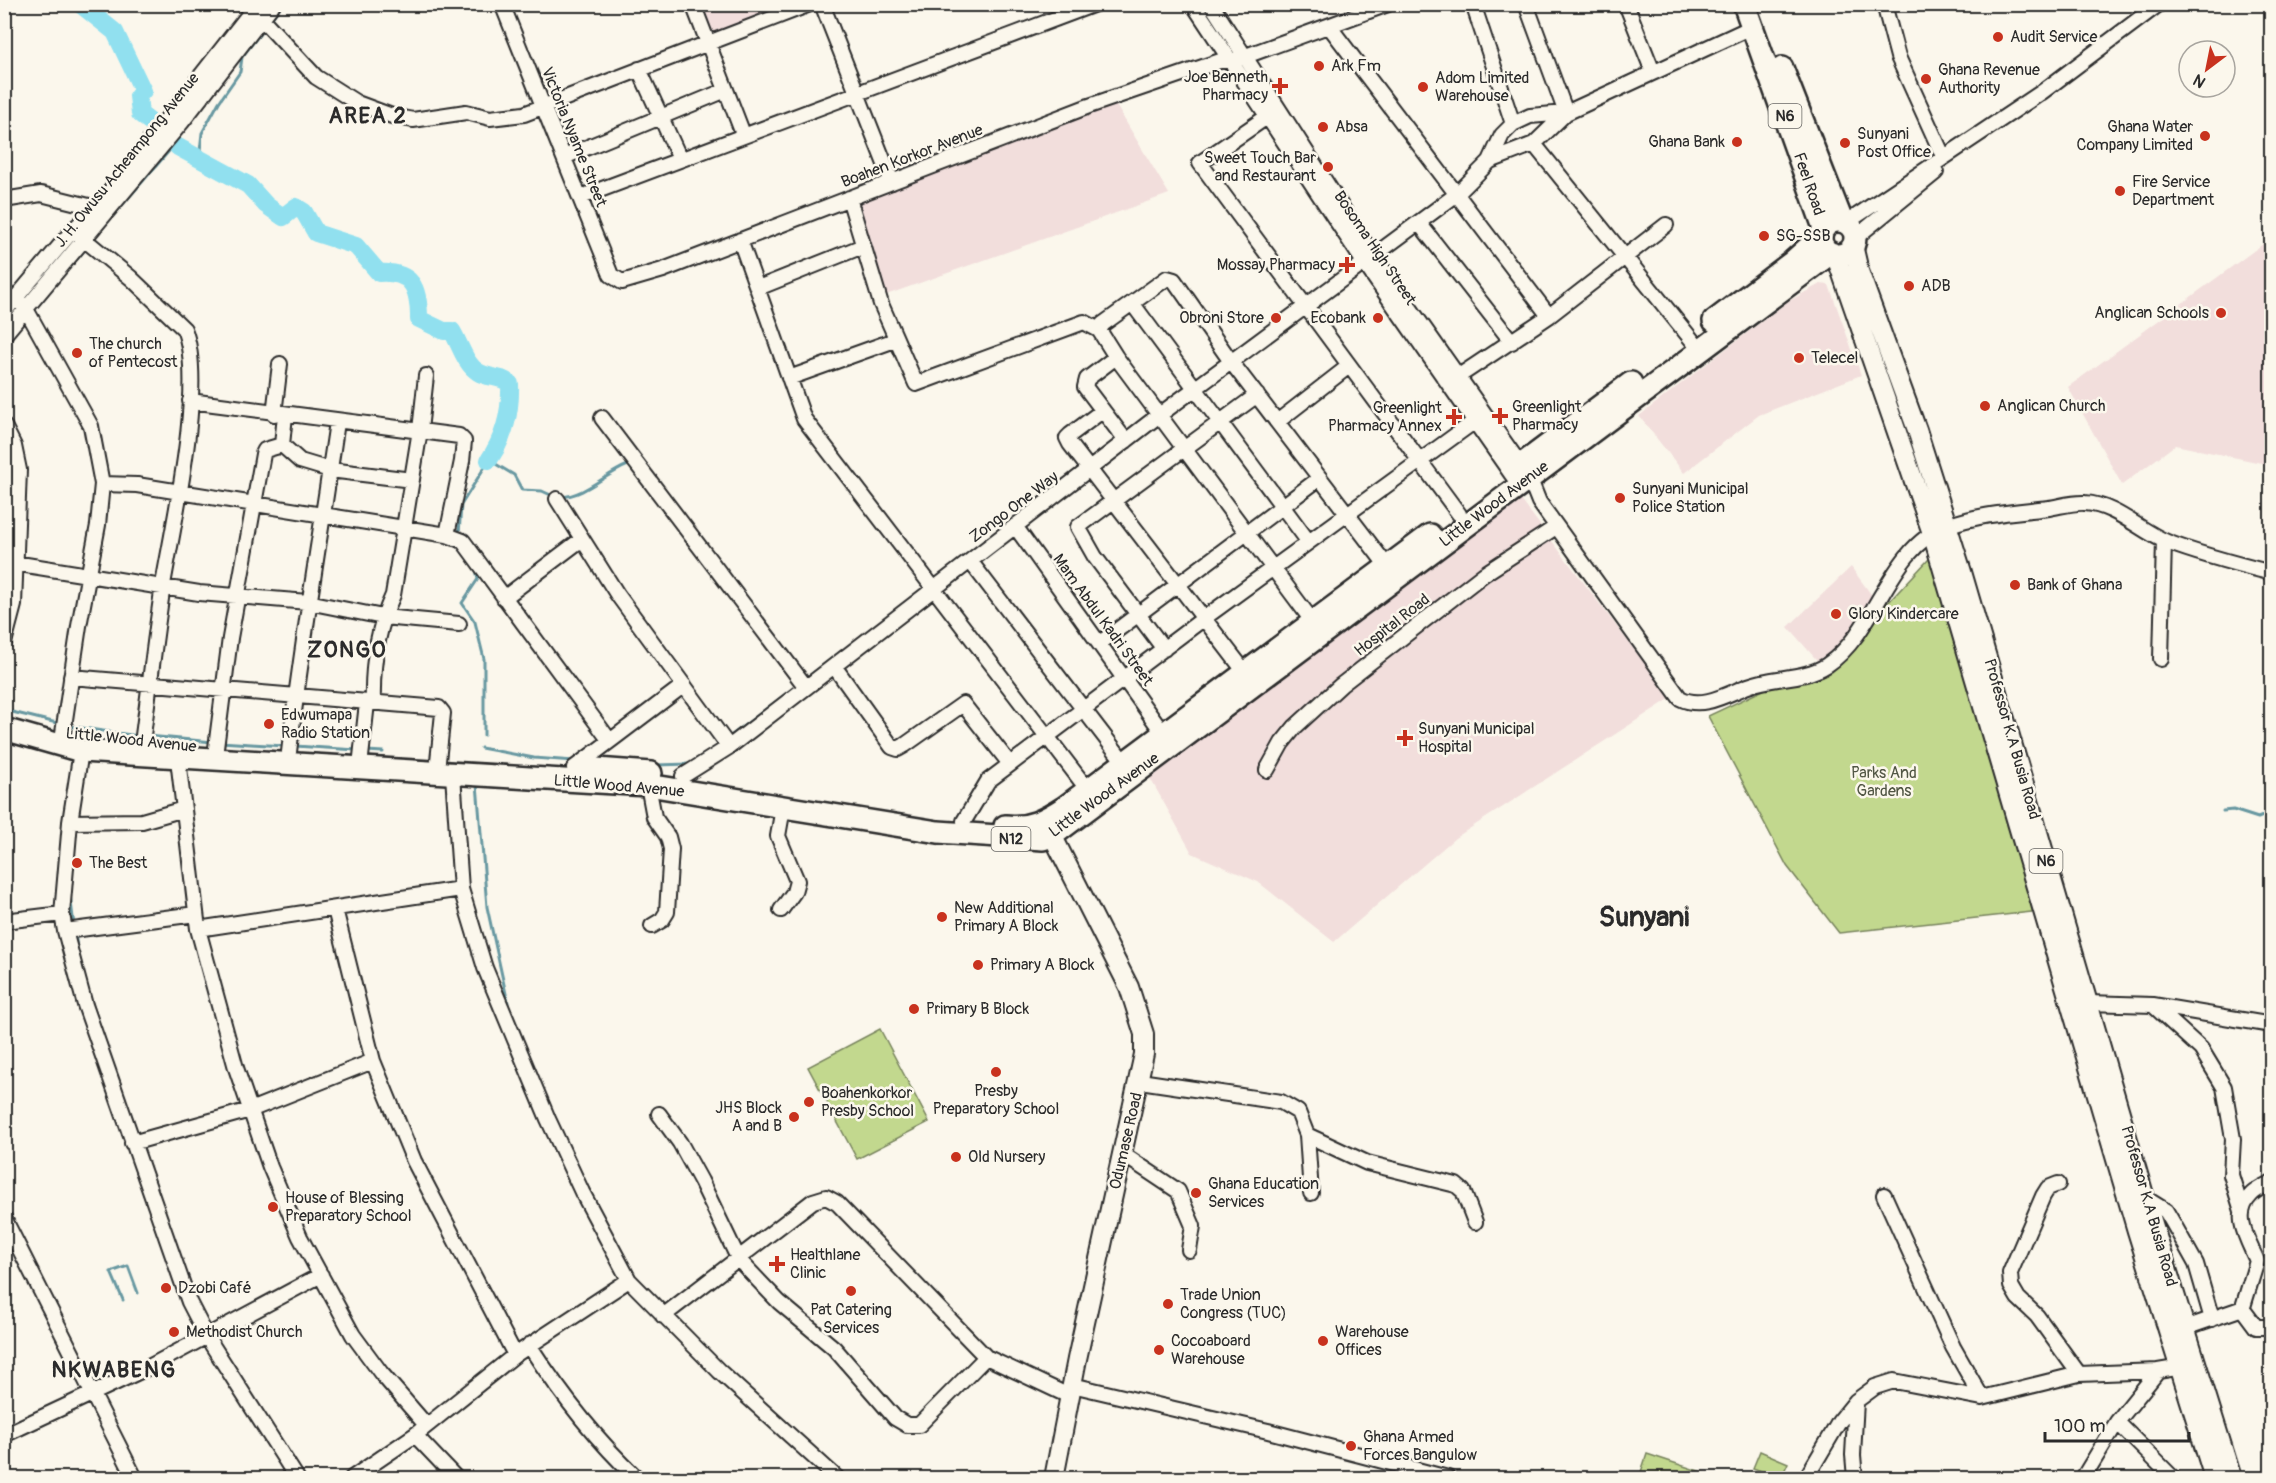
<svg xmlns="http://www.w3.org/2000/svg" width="2276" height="1483" font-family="Pangolin,sans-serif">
<rect width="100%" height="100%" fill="#fbf7ec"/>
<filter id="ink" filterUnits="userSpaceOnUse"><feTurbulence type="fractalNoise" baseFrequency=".0167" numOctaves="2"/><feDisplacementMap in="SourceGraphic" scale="12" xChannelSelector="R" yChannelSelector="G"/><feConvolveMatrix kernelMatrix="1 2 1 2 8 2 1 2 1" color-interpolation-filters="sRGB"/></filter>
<g filter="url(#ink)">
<!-- built -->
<path fill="#f2dedc" d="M700,5h86l-75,28z
M1114,102l55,92 -294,105 -25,-100z
M2271,238v227l-96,-20 -53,40 -54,-98z
M1820,284l9,1 32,90 -102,40 -75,58 -45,-57 148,-114z
M1521,500l150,198 -216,140 -121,104 -76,-60 -66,-29 -42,-75 154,-123 166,-122z
M1851,567l25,34 -19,34 -36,30 -33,-38z"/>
<!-- green -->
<path fill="#c2d88e" stroke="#76825c" stroke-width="1.5" d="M1943,544l107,366 -211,23 -52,-67 -79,-150 79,-37 40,-11z
M880,1029l49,93 -72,37 -49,-92z
M1760,1451l28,12 -7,15 -28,-10z
M1647,1454l73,24h-81z"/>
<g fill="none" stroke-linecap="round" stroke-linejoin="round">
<!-- stream -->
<path stroke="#6898a1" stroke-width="3" d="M269,22l13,-18
M199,160l3,-27 17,-31 21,-30 2,-15 23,-30
M92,240l83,-96
M77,259l9,-11
M4,345l16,-19
M560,497c25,-1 45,-23 68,-32
M459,534l2,-29 28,-45 25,15 8,15 20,1 11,5
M476,569l2,10 -16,24 13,19 9,37v76
M804,680l38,-29
M4,710l57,14
M68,726l70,10
M148,736l65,6
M728,738l71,-54
M220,742l65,4
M295,746l62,4
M481,748l53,10 40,3
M367,751l16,1
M655,765l36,-1
M477,784l10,123 21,96
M2223,811l10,-1 25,8 14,-6
M70,894l4,32
M75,933l3,23
M110,1056l15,42
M123,1300l-12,-28 17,-6 10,27"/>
<!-- river -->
<path stroke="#91e0ef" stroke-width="18" d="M80,4l35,28 28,59 -5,5 2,18 9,7
M178,147l70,38 18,20 17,12 13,-10 8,5 12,21 40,13 23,27c33,-2 40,14 40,46l25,12h8c8,13 13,33 26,41 11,7 22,3 32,12 1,27 -6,54 -21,76"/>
<!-- minor casing -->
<g stroke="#2b2b2b" stroke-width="18">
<path id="minor" d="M502,4l109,271 11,7 41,-12 426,-164 131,-45h12l156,-57
M693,4l50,130
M822,4l70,178
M1193,4l172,260 152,218
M1211,4l163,253 155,220 10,25 141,196c22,12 47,-4 68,-12 25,-10 56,-6 79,-21 51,-35 61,-117 120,-139 32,-12 68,-14 102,-18 12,-2 25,-6 36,-5 31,2 55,28 82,39 34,13 69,22 105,31
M1473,4l40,120
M1626,4l27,68
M1884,4l14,53 45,99
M262,19l54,58 41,26 35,13 21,4 53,-8 24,6 34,-4 286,-110
M1329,26l220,290 -90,60
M639,69l41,90
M1268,116l-68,47 259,351
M1534,144l166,206
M564,157l162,-67
M1490,161l44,-17 32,-31 -40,-109
M581,197l514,-193
M849,198l32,106 35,80 168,-62 15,8
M4,200l37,-6 56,14
M1419,223l93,119
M1846,223l196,-131 117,-88
M73,230l58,48 53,51c22,54 -11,196 -21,256 -8,53 -14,106 -21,158
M1855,238l81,-66
M740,240l64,179 284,371
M758,288l105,-42
M16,298l10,11 65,117 11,58 -4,41 -19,101 -16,107
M1132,303l176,238
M4,312l69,-82 24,-22 160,-204
M1549,316l117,-91
M4,335l178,-213 91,-118
M1116,357l-29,22 -2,8 41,54
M789,378l106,-38
M190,401l269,35 5,5 -2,20 -15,74 16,6 147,200 -36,27
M1102,411l-32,24 -3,3 3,6 175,228
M274,414l6,-50
M602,418l204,269
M1277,422l72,-56
M4,426l10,20 5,24 -5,135 -10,38
M282,445l18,16 30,9 82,10
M102,484l35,1 310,50
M557,499l60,95 112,153
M1015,526l148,207
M4,557l10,6 185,30 109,9 75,15 76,7
M970,561l154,201
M504,598l78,-59
M1313,622l-197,-265 -17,-27 4,-6 64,-46 7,2 58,83 155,203
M1100,643l220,-165
M1164,649l-69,-92 -17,-30 179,-132
M2161,659l3,-118
M834,666l58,81 6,2 7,-4 58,-41 47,60
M71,677l368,31 4,5 -5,48
M373,702c-1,-37 4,-73 20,-107l27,-165 6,-54
M610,741l74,-56
M216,748l14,-110 33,-184 2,-4 17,-5 3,-30
M81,751l-11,71 -8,92 3,17 20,74 104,297 18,35 90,141
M289,752c13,-111 32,-220 48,-330
M361,757l6,-54
M178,759l20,170 38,139 34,99 30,70 53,98 28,38 45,52
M1267,770l15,-27 13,-16 46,-42 143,-111 72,-47
M453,775l8,114 24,79 63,151 34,73 47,88 90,91 118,107
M683,776l46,-29 429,-331 299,-222 33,-33 12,-26 11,-11 17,-8 36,-3 186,-86
M648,785l6,32 14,20 3,12 -4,63 -5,8 -10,6
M964,821l24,-40 215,-162 272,-198
M70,822l72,-1 42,-12
M335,909l38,152 41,100 101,194
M781,910l13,-18 3,-11 -19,-45 5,-28
M4,921l58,-7
M198,929l263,-40
M65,931l131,-17
M2088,1003l65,2 119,20
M2153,1005l48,44 23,38 9,52 -2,36 11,36
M1140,1081l141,21 17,10 9,23 4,58
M659,1114l21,29 21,38 38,79 40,42 55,46 61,70 12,7h12l67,-68
M1307,1135l60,28 89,22 7,6 12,31
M132,1143l118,-33 123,-49
M1124,1155l54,36 15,35 -4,24
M2058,1184l-10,4 -5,8 -33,77 1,13 7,12 19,18 42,58
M1884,1195l69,152 29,51
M2145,1198l21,13 7,12 23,41 16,55
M4,1218l131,260
M2242,1310l15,-49c-9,-21 -26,-46 -6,-66 5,-6 14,-9 21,-13
M663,1316l150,-115 13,-4 11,6 149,154 83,39
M2185,1328l55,-19 4,2 12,16h16
M529,1345c31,48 67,95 108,133
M1072,1385l196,46 180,47
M2117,1422l56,56
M4,1435l145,-68 172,-92
M415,1435l41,43
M352,1478l63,-43 100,-80 114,-75
M1806,1478l33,-56 17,-21 19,-14 19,-6 88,17 97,-24 79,-3
M1855,1478l-2,-23 3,-54
M2083,1478l34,-56 41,-51 24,-4"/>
</g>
<!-- major casing -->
<g stroke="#2b2b2b" stroke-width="22">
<path id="major" d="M1853,245l6,26 58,159 45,142 183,626 87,280
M1835,254l97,279 205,698 77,247
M1047,825l82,162 15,47v20l-67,305 -23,119"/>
</g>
<!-- highway casing -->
<g stroke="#2b2b2b" stroke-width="26">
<path id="highway" d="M1744,4l80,224
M1782,68l60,153
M1821 238a17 17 0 1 1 34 0a17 17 0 1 1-34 0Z
M1714,321l78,-59 29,-26
M1517,468l114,-85
M4,729l77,22 567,34 290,47 105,7 10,-4 778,-582
M583,768l68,5
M1005,826c24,3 40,-6 60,-19l365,-272"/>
</g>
<!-- minor -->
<use href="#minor" stroke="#fbf7ec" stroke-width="14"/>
<!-- major -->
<use href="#major" stroke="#fbf7ec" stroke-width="18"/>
<!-- highway -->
<use href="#highway" stroke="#fbf7ec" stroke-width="21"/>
</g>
</g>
<!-- markers -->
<g fill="#c8321e" stroke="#fbf7ec" stroke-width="2">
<circle cx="1998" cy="37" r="6"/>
<circle cx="1319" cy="66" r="6"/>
<circle cx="1926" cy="79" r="6"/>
<path d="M1277 77h6v6h6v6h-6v6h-6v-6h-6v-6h6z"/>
<circle cx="1423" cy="87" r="6"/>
<circle cx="1323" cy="127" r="6"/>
<circle cx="2205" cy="136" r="6"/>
<circle cx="1737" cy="142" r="6"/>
<circle cx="1845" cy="143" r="6"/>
<circle cx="1328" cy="167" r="6"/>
<circle cx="2120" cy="191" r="6"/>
<circle cx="1764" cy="236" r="6"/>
<path d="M1344 256h6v6h6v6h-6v6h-6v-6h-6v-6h6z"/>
<circle cx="1909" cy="286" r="6"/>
<circle cx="2221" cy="313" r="6"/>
<circle cx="1276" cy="318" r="6"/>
<circle cx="1378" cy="318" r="6"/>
<circle cx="77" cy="353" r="6"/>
<circle cx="1799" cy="358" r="6"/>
<circle cx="1985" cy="406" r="6"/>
<path d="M1497 407h6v6h6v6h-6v6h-6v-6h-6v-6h6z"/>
<path d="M1451 408h6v6h6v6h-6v6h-6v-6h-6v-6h6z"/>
<circle cx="1620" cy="498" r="6"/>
<circle cx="2015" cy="585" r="6"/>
<circle cx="1836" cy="614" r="6"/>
<circle cx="269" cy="724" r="6"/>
<path d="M1402 729h6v6h6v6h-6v6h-6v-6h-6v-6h6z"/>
<circle cx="77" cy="863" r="6"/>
<circle cx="942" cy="917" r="6"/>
<circle cx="978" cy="965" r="6"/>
<circle cx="914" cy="1009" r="6"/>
<circle cx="996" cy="1072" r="6"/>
<circle cx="809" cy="1102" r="6"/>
<circle cx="794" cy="1117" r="6"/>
<circle cx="956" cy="1157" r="6"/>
<circle cx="1196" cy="1193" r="6"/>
<circle cx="273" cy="1207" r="6"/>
<path d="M774 1255h6v6h6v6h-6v6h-6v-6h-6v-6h6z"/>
<circle cx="166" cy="1288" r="6"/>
<circle cx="851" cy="1291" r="6"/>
<circle cx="1168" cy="1304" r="6"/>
<circle cx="174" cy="1332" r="6"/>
<circle cx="1323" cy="1341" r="6"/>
<circle cx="1159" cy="1350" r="6"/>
<circle cx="1351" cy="1446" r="6"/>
</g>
<g text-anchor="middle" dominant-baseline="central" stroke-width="5" stroke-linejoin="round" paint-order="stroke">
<!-- shield labels -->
<g fill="#fbf7ec" stroke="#696865" stroke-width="1.5">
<rect x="1768.5" y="104" width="33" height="24" rx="4.5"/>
<rect x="991.5" y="827" width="39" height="24" rx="4.5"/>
<rect x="2029.5" y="849" width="33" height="24" rx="4.5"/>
</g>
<g font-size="15" font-weight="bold" fill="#2b2b2b">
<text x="1785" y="116">N6</text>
<text x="1011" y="839">N12</text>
<text x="2046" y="861">N6</text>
</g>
<!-- poi labels -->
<g font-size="16" fill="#2b2b2b" stroke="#fbf7ec" text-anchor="start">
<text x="2010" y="37">Audit Service</text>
<text x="1331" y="66">Ark Fm</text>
<text x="1938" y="70">Ghana Revenue<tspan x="1938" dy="18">Authority</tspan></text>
<text x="1268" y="77" text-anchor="end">Joe Benneth<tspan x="1268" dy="18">Pharmacy</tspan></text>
<text x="1435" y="78">Adom Limited<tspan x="1435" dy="18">Warehouse</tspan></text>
<text x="1335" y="127">Absa</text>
<text x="2193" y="127" text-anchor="end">Ghana Water<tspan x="2193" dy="18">Company Limited</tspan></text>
<text x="1857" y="134">Sunyani<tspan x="1857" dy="18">Post Office</tspan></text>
<text x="1725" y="142" text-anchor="end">Ghana Bank</text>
<text x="1316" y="158" text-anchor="end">Sweet Touch Bar<tspan x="1316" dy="18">and Restaurant</tspan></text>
<text x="2132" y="182">Fire Service<tspan x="2132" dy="18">Department</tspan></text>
<text x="1776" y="236">SG-SSB</text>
<text x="1335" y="265" text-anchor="end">Mossay Pharmacy</text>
<text x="1921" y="286">ADB</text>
<text x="2209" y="313" text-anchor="end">Anglican Schools</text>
<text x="1264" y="318" text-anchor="end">Obroni Store</text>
<text x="1366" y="318" text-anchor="end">Ecobank</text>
<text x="89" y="344">The church<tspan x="89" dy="18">of Pentecost</tspan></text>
<text x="1811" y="358">Telecel</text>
<text x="1997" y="406">Anglican Church</text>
<text x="1512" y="407">Greenlight<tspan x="1512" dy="18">Pharmacy</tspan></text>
<text x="1442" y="408" text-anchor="end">Greenlight<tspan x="1442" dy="18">Pharmacy Annex</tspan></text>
<text x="1632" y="489">Sunyani Municipal<tspan x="1632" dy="18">Police Station</tspan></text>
<text x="2027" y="585">Bank of Ghana</text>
<text x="1848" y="614">Glory Kindercare</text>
<text x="281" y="715">Edwumapa<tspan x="281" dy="18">Radio Station</tspan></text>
<text x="1418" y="729">Sunyani Municipal<tspan x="1418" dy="18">Hospital</tspan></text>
<text x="89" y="863">The Best</text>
<text x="954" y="908">New Additional<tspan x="954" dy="18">Primary A Block</tspan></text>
<text x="990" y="965">Primary A Block</text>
<text x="926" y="1009">Primary B Block</text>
<text x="996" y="1091" text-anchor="middle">Presby<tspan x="996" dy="18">Preparatory School</tspan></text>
<text x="821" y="1093">Boahenkorkor<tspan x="821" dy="18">Presby School</tspan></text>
<text x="782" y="1108" text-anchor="end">JHS Block<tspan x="782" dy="18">A and B</tspan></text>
<text x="968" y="1157">Old Nursery</text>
<text x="1208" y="1184">Ghana Education<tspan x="1208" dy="18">Services</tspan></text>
<text x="285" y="1198">House of Blessing<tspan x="285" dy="18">Preparatory School</tspan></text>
<text x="790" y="1255">Healthlane<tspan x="790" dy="18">Clinic</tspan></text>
<text x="178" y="1288">Dzobi Café</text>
<text x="1180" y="1295">Trade Union<tspan x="1180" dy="18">Congress (TUC)</tspan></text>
<text x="851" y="1310" text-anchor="middle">Pat Catering<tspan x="851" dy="18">Services</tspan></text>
<text x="186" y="1332">Methodist Church</text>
<text x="1335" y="1332">Warehouse<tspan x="1335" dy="18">Offices</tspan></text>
<text x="1171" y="1341">Cocoaboard<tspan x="1171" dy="18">Warehouse</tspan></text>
<text x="1363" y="1437">Ghana Armed<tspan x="1363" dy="18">Forces Bangulow</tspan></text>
</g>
<!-- street labels -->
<g font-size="16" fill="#2b2b2b" stroke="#fbf7ec">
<text transform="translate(574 137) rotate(68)">Victoria Nyame Street</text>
<text transform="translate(912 156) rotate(-21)">Boahen Korkor Avenue</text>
<text transform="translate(127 160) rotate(-51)">J. H. Owusu Acheampong Avenue</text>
<text transform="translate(1809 184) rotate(71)">Feel Road</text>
<text transform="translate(1375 248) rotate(56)">Bosoma High Street</text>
<text transform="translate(1494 504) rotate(-37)">Little Wood Avenue</text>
<text transform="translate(1014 507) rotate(-37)">Zongo One Way</text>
<text transform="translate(1103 620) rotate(54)">Mam Abdul Kadri Street</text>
<text transform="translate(1392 625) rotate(-38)">Hospital Road</text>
<text transform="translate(2012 739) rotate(74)">Professor K.A Busia Road</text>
<text transform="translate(131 740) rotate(6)">Little Wood Avenue</text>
<text transform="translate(619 786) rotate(5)">Little Wood Avenue</text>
<text transform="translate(1104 795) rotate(-36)">Little Wood Avenue</text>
<text transform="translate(1126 1141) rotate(-77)">Odumase Road</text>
<text transform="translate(2149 1206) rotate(74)">Professor K.A Busia Road</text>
</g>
<!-- park labels -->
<g font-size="16" fill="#515644" stroke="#fbf7ec">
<text x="1884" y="773">Parks And<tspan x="1884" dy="18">Gardens</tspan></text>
</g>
<!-- district labels -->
<g font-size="22" font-weight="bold" letter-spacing="1.5" fill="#2b2b2b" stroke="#fbf7ec">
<text x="368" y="116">AREA 2</text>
<text x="347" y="650">ZONGO</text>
<text x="114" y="1370">NKWABENG</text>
</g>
<!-- town labels -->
<g font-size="28" font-weight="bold" fill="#2b2b2b" stroke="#fbf7ec">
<text x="1644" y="917">Sunyani</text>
</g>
</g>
<!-- margin -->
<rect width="2276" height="1483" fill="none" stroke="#fbf7ec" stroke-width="24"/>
<rect x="12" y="12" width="2252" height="1459" fill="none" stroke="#2b2b2b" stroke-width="2" filter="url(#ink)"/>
<!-- north arrow -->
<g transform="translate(2207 69) rotate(212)"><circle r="28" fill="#fbf7ec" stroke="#a8a59f" stroke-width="1.5"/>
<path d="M0-4.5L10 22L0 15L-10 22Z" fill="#c8321e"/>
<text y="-9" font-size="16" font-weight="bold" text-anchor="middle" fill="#2b2b2b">N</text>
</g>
<!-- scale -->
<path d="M2045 1432v9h144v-9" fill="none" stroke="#2b2b2b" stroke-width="3"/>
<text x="2054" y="1432" font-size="18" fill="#2b2b2b" stroke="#fbf7ec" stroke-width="4.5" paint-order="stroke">100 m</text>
</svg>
